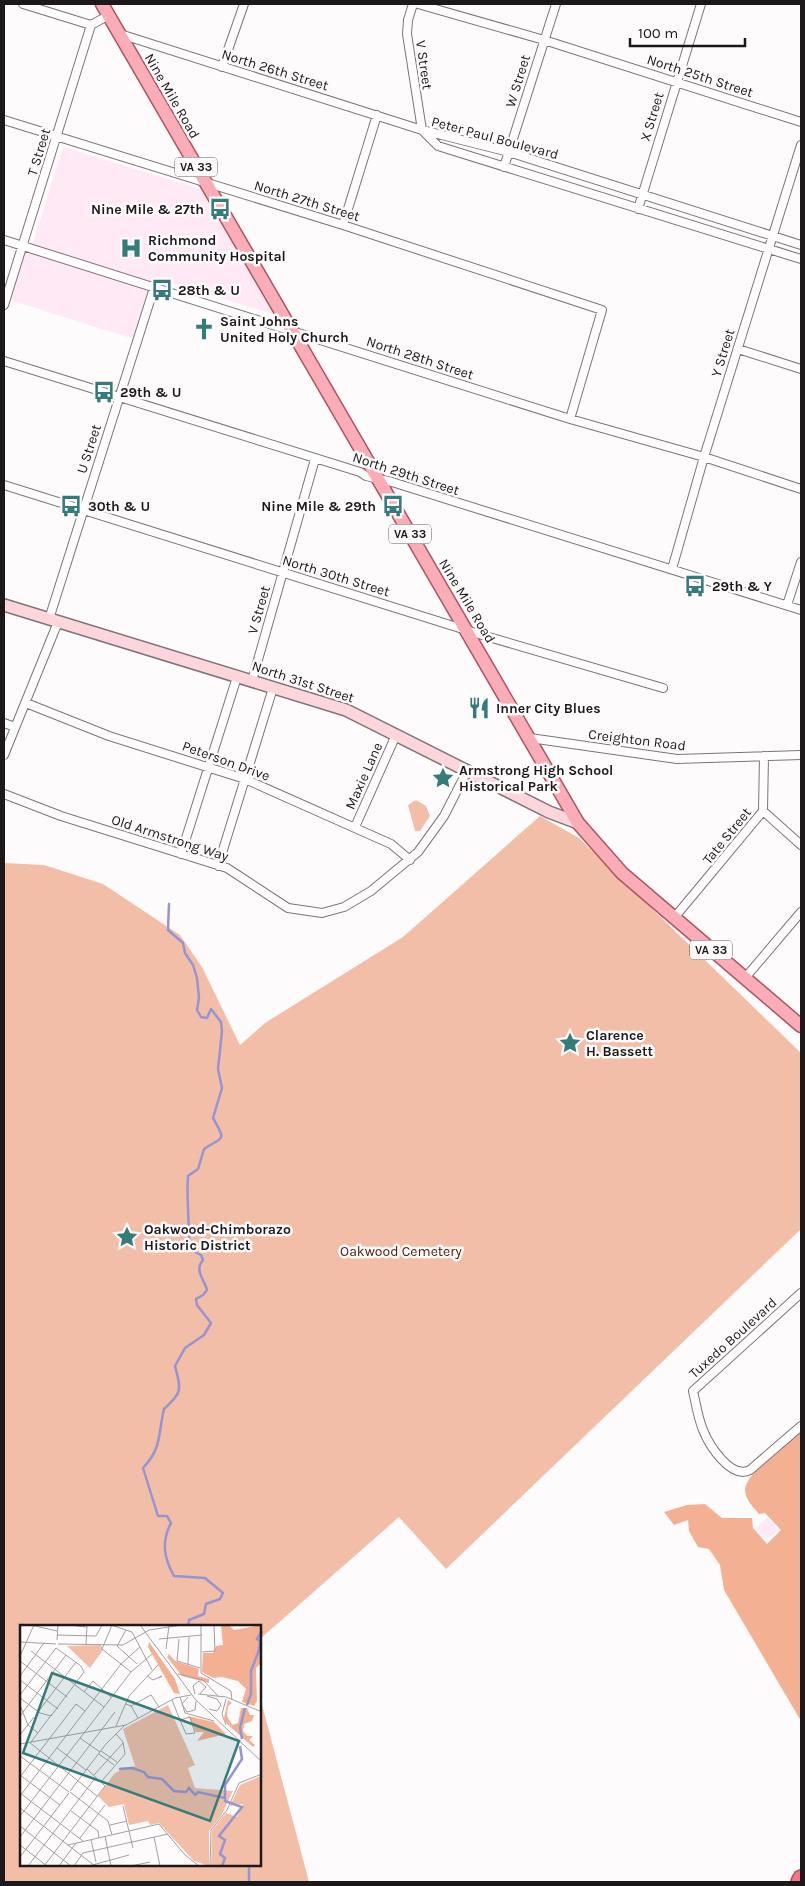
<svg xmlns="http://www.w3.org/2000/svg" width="805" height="1886" font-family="Karla,sans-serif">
<rect width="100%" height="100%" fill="#fefbfc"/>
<!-- built -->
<path fill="#ffe9f5" d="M63,147l137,42 73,125 -120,-37 -19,62 -124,-39 14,-44 10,-16z
M767,1518l11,12 -11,10 -11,-12z"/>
<!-- green -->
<path fill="#f3bea7" d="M416,800l10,6 4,10 -10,15h-5l-7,-26z
M540,816l39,22 222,215v176l-355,340 -47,-52 -139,122v-13h-239v239h239v-168l49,185h-305v-1019l40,2 59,19 77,51 22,32 38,78 25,-22 138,-86z"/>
<!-- forest -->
<path fill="#f4b093" d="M801,1432v289l-77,-131 -4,-25 -11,-16 -11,-2 -9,-16 -1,-11 -14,5 -10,-13 23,-7 18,-1 17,14h30l1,10 14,16 14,-14 -16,-17 -6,1c-5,-6 -14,-15 -14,-24 1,-18 42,-46 56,-58z"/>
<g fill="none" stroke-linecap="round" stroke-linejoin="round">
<!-- stream -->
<path stroke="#9495d2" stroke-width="2.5" d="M169,904l-1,26 15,13 2,10 8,12 4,13 2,20 -2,12 4,7 6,1 4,-9 10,13 1,9 -4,38 4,19 -9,30c14,24 10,18 -9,31l-6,20 -10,7c-2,23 2,49 1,73l12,6 2,5c-9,10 1,19 4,30l-4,5 -7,4 1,6 14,18 -7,12 -19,13 -10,18c6,23 8,26 -11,43 -6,25 -2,39 -21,59l15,48h9l4,7c-10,19 -7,35 3,53l31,2 18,15 -3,6 -14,5 -2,10 -15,6 -1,6
M249,1882v-17"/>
<!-- street casing -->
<g stroke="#7f7379" stroke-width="10">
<path id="street" d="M23,4l68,21
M413,4l-5,16 -1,14 15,96
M418,4l126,36 257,82
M120,34l302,96 87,22 292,93
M222,67l22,-63
M4,120l339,105 259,85 -32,109
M422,130l16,16 363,113
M504,167l52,-163
M638,209l63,-205
M343,225l34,-110
M4,240l566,179 134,38 97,32
M4,305l87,-280 18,-10
M738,349l63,20
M4,361l356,111 6,4 26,6 409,128
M4,485l478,150 181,53
M672,569l32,-112 97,-312
M787,605l14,-43
M49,619l105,-331
M252,681l63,-222
M26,703l83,33 136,43 146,65 19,16
M4,723l11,4
M530,738l147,21 124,-4
M4,755l54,-133
M4,794l57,22 166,52 61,40 34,5 22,-6 27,-16 47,-39 26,-36 23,-45
M763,811l38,34
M355,827l41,-92
M181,854l56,-177
M218,866l55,-178
M674,918l89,-107 1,-55
M745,978l56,-66
M801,1293l-108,98c3,13 5,27 10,39 6,15 28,50 47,40l51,-44"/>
</g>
<!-- secondary casing -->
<g stroke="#7f7379" stroke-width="14">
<path id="secondary" d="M4,605l342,105 203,102 29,11"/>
</g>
<!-- primary casing -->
<g stroke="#ac5561" stroke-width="15">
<path id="primary" d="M102,4l476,819 44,50 179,153"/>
</g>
<!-- highway casing -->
<g stroke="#ac5561" stroke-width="18">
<path id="highway" d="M799,1882l2,-4"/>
</g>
<!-- street -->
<use href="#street" stroke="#fff" stroke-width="8"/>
<!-- secondary -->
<use href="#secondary" stroke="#fdd6db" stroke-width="11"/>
<!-- primary -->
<use href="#primary" stroke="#fbadb7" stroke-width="12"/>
<!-- highway -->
<use href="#highway" stroke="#f97687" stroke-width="15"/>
</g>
<!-- icons -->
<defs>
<g id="bus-bare" transform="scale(1.725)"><path d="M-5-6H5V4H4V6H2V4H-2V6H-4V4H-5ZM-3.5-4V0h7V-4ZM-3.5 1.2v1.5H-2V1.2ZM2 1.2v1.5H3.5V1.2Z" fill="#337c7a" stroke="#fefbfc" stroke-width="2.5" paint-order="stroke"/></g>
<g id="hospital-bare" transform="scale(1.725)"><path d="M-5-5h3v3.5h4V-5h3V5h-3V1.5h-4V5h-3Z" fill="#337c7a" stroke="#fefbfc" stroke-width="2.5" paint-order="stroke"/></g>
<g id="church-bare" transform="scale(1.725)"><path d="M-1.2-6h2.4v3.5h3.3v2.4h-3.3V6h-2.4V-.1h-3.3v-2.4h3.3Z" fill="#337c7a" stroke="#fefbfc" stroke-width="2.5" paint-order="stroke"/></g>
<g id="restaurant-bare" transform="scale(1.725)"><path d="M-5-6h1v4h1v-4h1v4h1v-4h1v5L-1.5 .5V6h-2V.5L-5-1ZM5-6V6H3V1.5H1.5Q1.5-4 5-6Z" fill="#337c7a" stroke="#fefbfc" stroke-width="2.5" paint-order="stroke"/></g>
<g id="sight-bare" transform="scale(1.725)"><path d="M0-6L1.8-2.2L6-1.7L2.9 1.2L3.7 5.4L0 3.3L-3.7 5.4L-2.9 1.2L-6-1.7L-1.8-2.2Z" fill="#337c7a" stroke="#fefbfc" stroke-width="2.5" paint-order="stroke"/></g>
</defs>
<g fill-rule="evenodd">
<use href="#bus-bare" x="220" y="209"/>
<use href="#hospital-bare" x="131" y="248"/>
<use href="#bus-bare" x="162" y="290"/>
<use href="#church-bare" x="204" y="329"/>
<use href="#bus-bare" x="104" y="392"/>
<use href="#bus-bare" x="71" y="506"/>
<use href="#bus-bare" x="393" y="506"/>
<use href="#bus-bare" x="695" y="586"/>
<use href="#restaurant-bare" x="479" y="708"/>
<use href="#sight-bare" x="443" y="778"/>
<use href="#sight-bare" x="570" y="1043"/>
<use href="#sight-bare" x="127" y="1237"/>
</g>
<g text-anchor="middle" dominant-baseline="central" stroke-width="5" stroke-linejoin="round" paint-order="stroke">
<!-- shield labels -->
<g fill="#fefbfc" stroke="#605c5e" stroke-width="1">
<rect x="175" y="157.5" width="42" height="19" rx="4"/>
<rect x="389" y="524.5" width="42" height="19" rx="4"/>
<rect x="690" y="940.5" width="42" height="19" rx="4"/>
</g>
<g font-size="12" font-weight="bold" fill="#1d181a">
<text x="196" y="167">VA 33</text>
<text x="410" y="534">VA 33</text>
<text x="711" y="950">VA 33</text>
</g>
<!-- street labels -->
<g font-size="14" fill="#1d181a" stroke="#fefbfc">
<text transform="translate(424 65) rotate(82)">V Street</text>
<text transform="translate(275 70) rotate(17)">North 26th Street</text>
<text transform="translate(700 76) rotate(18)">North 25th Street</text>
<text transform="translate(518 81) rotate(-73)">W Street</text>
<text transform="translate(172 96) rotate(60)">Nine Mile Road</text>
<text transform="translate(652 117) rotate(-73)">X Street</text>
<text transform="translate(495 138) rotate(15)">Peter Paul Boulevard</text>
<text transform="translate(39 152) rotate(-73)">T Street</text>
<text transform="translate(307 201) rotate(17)">North 27th Street</text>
<text transform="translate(723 353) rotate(-73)">Y Street</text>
<text transform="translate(420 358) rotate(18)">North 28th Street</text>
<text transform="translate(89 449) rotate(-72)">U Street</text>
<text transform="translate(406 474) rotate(18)">North 29th Street</text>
<text transform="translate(336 576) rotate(17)">North 30th Street</text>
<text transform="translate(467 601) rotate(59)">Nine Mile Road</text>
<text transform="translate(259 610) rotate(-74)">V Street</text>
<text transform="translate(303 682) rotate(18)">North 31st Street</text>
<text transform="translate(637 740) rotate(7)">Creighton Road</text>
<text transform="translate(226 761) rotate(20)">Peterson Drive</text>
<text transform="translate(364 776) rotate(-66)">Maxie Lane</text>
<text transform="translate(727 836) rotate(-51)">Tate Street</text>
<text transform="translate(170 838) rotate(18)">Old Armstrong Way</text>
<text transform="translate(733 1338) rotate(-42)">Tuxedo Boulevard</text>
</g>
<!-- poi labels -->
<g font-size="14" font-weight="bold" fill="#1d181a" stroke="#fefbfc" text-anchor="start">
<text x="204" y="209" text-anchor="end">Nine Mile &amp; 27th</text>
<text x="148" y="240">Richmond<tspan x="148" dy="16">Community Hospital</tspan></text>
<text x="178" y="290">28th &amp; U</text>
<text x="220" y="321">Saint Johns<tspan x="220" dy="16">United Holy Church</tspan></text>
<text x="120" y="392">29th &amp; U</text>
<text x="88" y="506">30th &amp; U</text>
<text x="376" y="506" text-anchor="end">Nine Mile &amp; 29th</text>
<text x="712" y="586">29th &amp; Y</text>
<text x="496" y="708">Inner City Blues</text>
<text x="459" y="770">Armstrong High School<tspan x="459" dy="16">Historical Park</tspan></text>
<text x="586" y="1035">Clarence<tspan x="586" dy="16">H. Bassett</tspan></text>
<text x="144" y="1229">Oakwood-Chimborazo<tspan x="144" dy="16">Historic District</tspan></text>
</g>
<!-- park labels -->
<g font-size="14" fill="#4c220e" stroke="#fefbfc">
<text x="401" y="1251">Oakwood Cemetery</text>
</g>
</g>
<!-- overview -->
<g transform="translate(20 1625)">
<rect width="241" height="241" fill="#fefbfc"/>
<path d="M81,20l2,5 -13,18 -23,-22zM148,80l27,60 -7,3 7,20 38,3 -12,25 -12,15v35l-15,-5 -35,-38 -9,2 -2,-4 -19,4 -5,-21 -15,3 -11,-11 16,-22 8,-5 13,-3 -12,-37zM241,151v90h-50l1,-36 14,-17 11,4 6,-13 -13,2 10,-21z" fill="#f3bea7"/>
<path d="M201,0h8l5,5 27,-5v38l-5,5 1,33 -3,5 -12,-4 4,-13 -8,-8 -16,-4 -9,1 -11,-6 1,-19h10l3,-7 7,-1zM129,17l26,37 5,15 -6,-1 -26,-46zM149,29l6,7 24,8 -1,7 11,3v4l-27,-7 -15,-19zM208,75l4,3 -4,3 -1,10 5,9 6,-2 3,-15h6l3,7h4l-2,6 -8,3 -1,7 4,5h6l-4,4 6,5 -2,2 -27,-24 -2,-5zM168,91l26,6 12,12 -29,7 7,-9h-8z" fill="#f4b093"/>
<path fill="none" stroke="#9495d2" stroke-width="2.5" d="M227,80l4,-11v-23l8,-21 1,-9 -3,-2 5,-8M222,114l-2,-11 5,-20M99,144l13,-1 12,4 4,5 14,2 12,12 12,1 3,-4 6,7 3,-3 27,6M202,241l3,-8 -5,-4 5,-14 -6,-4 23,-29 -17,-6v-16l17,-26 -2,-13"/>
<path fill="none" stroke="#a4a0a2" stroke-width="1" d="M11,0l26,6M50,0l16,2M91,0l21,7 20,38M92,0l-10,24 29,23M120,0l55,74 67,63M181,0v48l30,18 1,9M106,5l-9,16 20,18M37,10l39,1 6,-11M139,14l43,-4M159,14l-2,22 23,7M37,15l1,-15M0,17l36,2M38,19l65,1 26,-15 33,-5M66,19l1,-19M146,24l3,-23M11,26l73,56M182,27l13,-1 -1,-26M0,31l14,-31M0,36l47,36M168,40l1,-28M158,49l25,6 15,16M0,51l24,-33M127,51l6,4 9,-4 -3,2M0,55l38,29M64,67l9,-11 18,16M175,69l-2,-8 6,-5 7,6 -6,7M178,69l28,3 36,15M0,70l36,-47 25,18 3,6 -33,44M187,71l10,3 4,6 -4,6 -8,-2M160,72l5,16 29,8M168,72l-6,7 5,8 8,-2 1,-9M0,73l20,15 11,3M206,74l-4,15 4,11M152,75l8,20 6,14 9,-1 -5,-16 -10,3M106,79l5,2 7,12M0,80l8,20 10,8M111,81l20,-11 8,12M18,87l38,-50M0,91l46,-61M96,101l13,-30 29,-31M0,110l14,-18M60,113l20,14M9,117l68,54M11,117l21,-28M0,119l106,-19 49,-27 16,-3M37,123l29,22M81,126l16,11M79,129l15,11M0,131l49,36M0,150l40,30M74,150l29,-32M0,152l56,-73 9,7M81,157l24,-28 -2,-12 -7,-8M50,166l36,-47 19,-19M50,167l38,29 4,14M0,168l63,48M0,171l101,-132 19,-17M103,181l10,42M0,183l75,58M51,186l27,20 1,7M0,191l111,-144 21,-18M90,200l17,-4M0,201l51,40M85,211l6,30M0,212l95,-125M134,212l6,29M60,213l25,-33M71,215l5,22M0,220l27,21M48,220l91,-21 26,31 14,11M0,232l49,-64M8,241l68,-89M24,241l61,-80 -18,-17M39,241l17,-23M54,241l9,-13 85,-19M69,241l40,-11M111,241l19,-4M190,241l1,-36 16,-20 12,-27 23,-9"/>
<path fill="#337c7a" fill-opacity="0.15" stroke="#337c7a" stroke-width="2.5" d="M32,48l187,68 -29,80 -187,-68z"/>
<rect width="241" height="241" fill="none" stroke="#1d181a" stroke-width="2.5"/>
</g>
<!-- border -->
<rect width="805" height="1886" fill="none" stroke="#1d181a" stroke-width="10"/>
<!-- scale -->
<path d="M630 38v8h115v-8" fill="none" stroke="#1d181a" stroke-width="2.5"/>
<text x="638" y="38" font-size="15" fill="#1d181a" stroke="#fefbfc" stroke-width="4" paint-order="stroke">100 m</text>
</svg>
